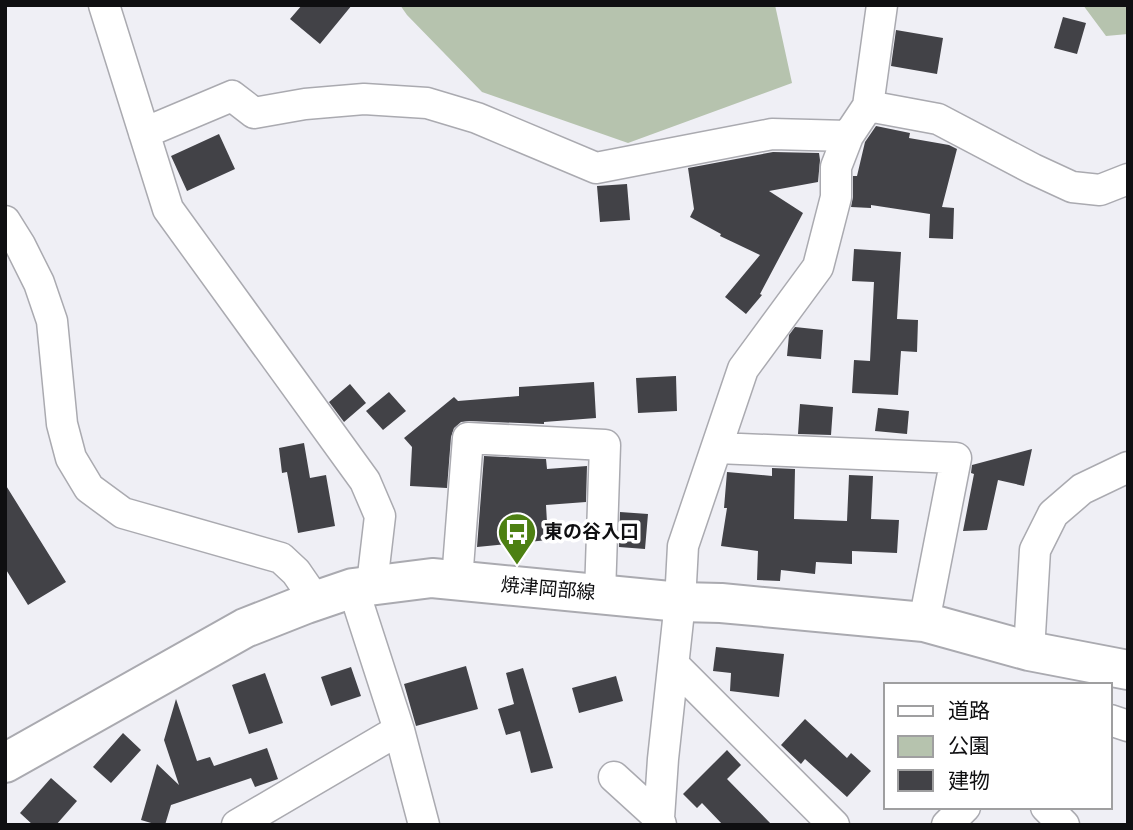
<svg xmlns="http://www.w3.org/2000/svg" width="1133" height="830" font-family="Karla,'Noto Sans JP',sans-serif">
<rect width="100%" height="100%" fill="#efeff5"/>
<!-- green -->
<path fill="#b6c3ae" d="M400,5h375l17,78 -164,60 -146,-51 -75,-77z
M1083,5h45v29l-22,2z"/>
<!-- building -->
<path fill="#424247" d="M302,5h50l-32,39 -30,-25z
M1063,17l23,6 -9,31 -23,-6z
M896,30l47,8 -6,36 -46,-8z
M876,126l34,7 -1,5 40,7 8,4 -15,58 12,1 -1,31 -24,-1 1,-24 -59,-9v3l-20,-1 2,-10v-21h4l8,-34z
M219,134l16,35 -48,22 -16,-35z
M773,152l46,1 1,7 -2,22 -49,9 34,22 -43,81 2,1 -16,19 -21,-17 35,-42 -40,-19 1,-2 -31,-17 4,-8 -6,-41z
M627,184l3,36 -30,2 -3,-36z
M854,249l47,3 -4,67 21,1 -1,32 -16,-1 -3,44 -46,-2 2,-33 16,1 4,-79 -22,-1z
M795,327l28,3 -2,29 -34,-3 2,-21z
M676,376l1,35 -39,2 -2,-35z
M594,382l2,36 -52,4v2l-75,-3 -8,1 -7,6 -3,9 -4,51 -37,-2 2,-39 -8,-9 50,-41 4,4 61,-5v-9z
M350,384l16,19 -22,19 -15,-20z
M389,392l17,19 -23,19 -17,-19z
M800,404l33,3 -2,28 -33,-1z
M878,408l31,3 -2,23 -32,-3z
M304,443l6,35 16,-3 9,51 -37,7 -11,-61 -5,1 -3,-25z
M1032,449l-8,37 -26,-6 -11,50 -24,1 11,-57 -3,-1 1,-8z
M484,456l62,3 1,10 40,-3 -1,36 -40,3 2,35 -71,7z
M772,468l23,1 -1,50 53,2 2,-46 24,1 -2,43 28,1 -2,33 -45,-2v13l-36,-2 -1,12 -34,-4 -1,11 -23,-1 1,-29 -37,-5 6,-38h-3l3,-36 45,4z
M5,484l61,98 -38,23 -23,-37z
M620,512l28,2 -3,35 -26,-2z
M716,647l68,7 -5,43 -49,-6 1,-18 -18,-2z
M466,666l12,43 -62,17 -12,-42z
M351,667l10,29 -30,10 -10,-29z
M523,668l30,100 -22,5 -11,-42 -14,4 -8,-26 16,-5 -8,-31z
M265,673l18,50 -34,11 -17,-49z
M616,676l7,25 -44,12 -7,-25z
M176,699l21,62 13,-4 4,9 53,-18 11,31 -23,8 -4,-9 -80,27 -6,20h-7l-17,-5 16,-56 22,21 -15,-45z
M805,719l42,39 4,-5 20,18 -24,26 -42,-38 -4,5 -20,-19z
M123,733l18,17 -30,33 -18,-16z
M727,750l14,15 -14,14 45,46h-49l-21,-22 -5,5 -14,-14z
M51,778l26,23 -21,24h-23l-13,-12z"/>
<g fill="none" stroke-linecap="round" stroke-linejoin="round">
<!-- minor casing -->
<g stroke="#aaaab0" stroke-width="33">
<path id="minor" d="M104,5l64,204 197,272 15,35 -8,68
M868,106l70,13 95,50 39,18 28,3 28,-11
M144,133l88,-37 22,17 51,-9 59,-5 63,4 50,15 119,50 176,-34 76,2
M5,221l15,24 19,38 13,38 10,103 9,34 18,30 34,25 158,45 15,14 20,29
M717,448l239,10 -32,164
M457,580l11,-142 137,7 -5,149
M353,588l46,142 25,95
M1029,651l6,-101 18,-36 29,-25 46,-22
M674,665l160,160
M1110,720l18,6
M614,777l45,41
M1046,807l18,18
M237,825l162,-95
M661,825l-2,-7 4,-59 17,-157 3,-56 60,-177 75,-102 18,-70v-30l12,-31 20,-30 14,-101
M947,825l18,-18"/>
</g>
<!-- secondary casing -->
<g stroke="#aaaab0" stroke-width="42">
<path id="secondary" d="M5,763l240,-135 61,-24 47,-16 79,-10 248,24 41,1 203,19 105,29 99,19"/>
</g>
<!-- minor -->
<use href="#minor" stroke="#fff" stroke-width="30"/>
<!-- secondary -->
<use href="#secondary" stroke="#fff" stroke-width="38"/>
</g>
<!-- icons -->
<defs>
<g id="bus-pin" transform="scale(2.0125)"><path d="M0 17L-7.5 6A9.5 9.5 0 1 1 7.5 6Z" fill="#4d8012" stroke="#fff"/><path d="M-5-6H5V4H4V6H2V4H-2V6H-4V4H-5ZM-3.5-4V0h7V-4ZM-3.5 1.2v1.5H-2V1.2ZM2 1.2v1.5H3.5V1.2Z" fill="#fff"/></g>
</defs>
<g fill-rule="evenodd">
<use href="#bus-pin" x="517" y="532"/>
</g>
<g text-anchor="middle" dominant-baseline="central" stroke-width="7" stroke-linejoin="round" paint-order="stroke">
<!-- poi labels -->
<g font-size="19" font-weight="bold" fill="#0f0f11" stroke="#fff" text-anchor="start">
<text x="544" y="532">東の谷入口</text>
</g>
<!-- street labels -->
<g font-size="19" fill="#0f0f11" stroke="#fff">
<text transform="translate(548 589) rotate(5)">焼津岡部線</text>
</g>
</g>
<!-- border -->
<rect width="1133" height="830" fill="none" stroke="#0f0f11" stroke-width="14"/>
<!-- legend -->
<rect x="884" y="683" width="228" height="126" fill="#ffffff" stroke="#9f9fa0" stroke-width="2"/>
<rect x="898" y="706" width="35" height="10" fill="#ffffff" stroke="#9f9fa0" stroke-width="2"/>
<text x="948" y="718" font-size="21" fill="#0f0f11">道路</text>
<rect x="898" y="736" width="35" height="21" fill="#b6c3ae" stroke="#9f9fa0" stroke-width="2"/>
<text x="948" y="753" font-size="21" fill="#0f0f11">公園</text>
<rect x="898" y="770" width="35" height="21" fill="#424247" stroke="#9f9fa0" stroke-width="2"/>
<text x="948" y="788" font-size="21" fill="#0f0f11">建物</text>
</svg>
